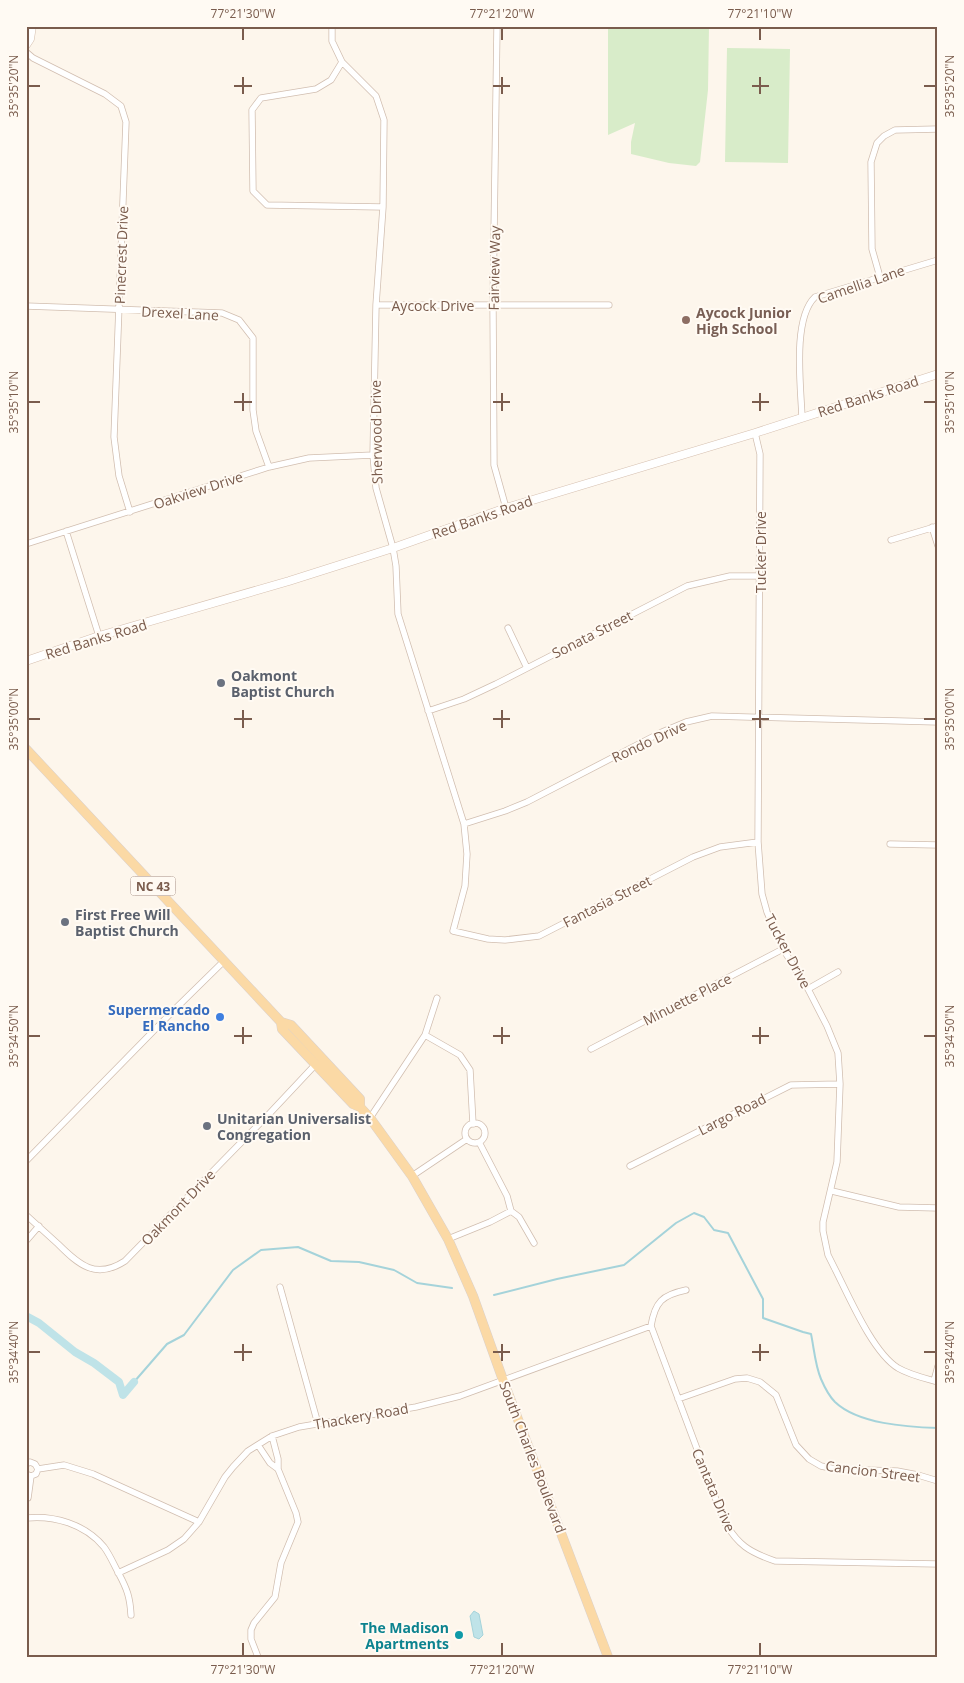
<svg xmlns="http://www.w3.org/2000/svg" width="964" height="1683" font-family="'Open Sans',sans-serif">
<rect width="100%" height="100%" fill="#fdf6ec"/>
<!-- green -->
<path fill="#d8ecc9" d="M608,26h101l-1,64 -8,72 -4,4 -27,-3 -38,-9v-12l4,-19 -27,12z
M727,48l63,1 -2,114 -63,-1z"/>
<!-- water -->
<path fill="#bfe3e8" stroke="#a5d3da" d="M474,1611l5,3 4,21 -4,4 -5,-2 -4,-21z"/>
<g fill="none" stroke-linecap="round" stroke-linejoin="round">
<!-- stream -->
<path stroke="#a5d3da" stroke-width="2" d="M494,1295l63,-16 67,-14 52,-42 18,-10 10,4 10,13 14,3 35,66v19l40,14 8,2c3,14 4,31 10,45 3,7 9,18 14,23 23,22 72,25 103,26
M134,1382l33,-38 17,-9 49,-65 28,-20 37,-3 33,14 28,1 35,8 23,13 35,5"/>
<!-- canal -->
<path stroke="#bfe3e8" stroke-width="8" d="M26,1316l13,7 36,29 19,11 25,19 4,13 11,-13"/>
<!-- street casing -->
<g stroke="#d1beb0" stroke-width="7">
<path id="street" d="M332,26v15l10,21 34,34 8,24 -1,87 -7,98 -3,150 3,33 17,60 3,18 2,48 66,210 3,30 -2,32 -12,45 35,8 17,1 34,-4 154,-79 27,-10 38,-5
M497,26l-4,279 1,160 12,43
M26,52l7,6 72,36 16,12 5,16 -12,315 5,39 11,36
M342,62l-11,18 -15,9 -55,9 -9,12 1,81 14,14 116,2
M880,277l-8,-28 -1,-87 6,-19 7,-7 11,-6 43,-1
M376,305h233
M26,306l196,7 17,7 14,18v72l3,21 13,36
M802,418c-1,-31 -10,-99 13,-121l123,-37
M755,433l5,21 -2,388 4,52 5,18 16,37 25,40 19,37 11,27 2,31 -3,78 -14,60v9l5,24 6,12c14,27 38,85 64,101 12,7 26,10 40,14
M932,527l6,19
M66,531l33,105
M891,540l47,-14
M26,544l243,-77 40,-9 64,-3
M508,628l19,40
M428,711l36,-12 32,-15 191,-98 43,-10h30
M464,824l41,-13 22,-9 135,-70 24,-10 26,-6 226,6
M890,844l48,1
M808,989l30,-17
M425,1035l35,20 10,15 3,54
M591,1049l192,-100
M370,1118l55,-83 12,-37
M465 1133a10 10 0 1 1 20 0a10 10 0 1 1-20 0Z
M479,1142l28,54 4,15
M26,1161l147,-150 50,-49
M630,1166l161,-81 49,-1
M412,1176l55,-37
M832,1191l67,16 39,1
M511,1211l8,6 15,26
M26,1215c11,10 21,19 32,29 21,21 38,36 67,17l145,-148 45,-48
M448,1239l42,-17 21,-11
M26,1241l13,-15
M280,1287l38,137
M686,1290c-24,5 -31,12 -35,36l73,195c14,24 25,31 51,40l163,3
M934,1381l4,-15
M678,1399l57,-20 12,-1 13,4 16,13 20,50 13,14 12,7 14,3 62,2 21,4 20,6
M258,1445l12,18 8,6
M26,1464l4,-2 5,2 3,5 -2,5 -5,2 -5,-2
M38,1469l26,-4 29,9 106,48
M28,1498l3,-22
M26,1518c28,-3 59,6 78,29 6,8 10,18 15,27 8,15 11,23 12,41
M118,1573l50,-23 16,-11 15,-17 26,-45 8,-10 15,-16 24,-15 27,-9 117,-20 44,-11 191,-70
M258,1657l-7,-18v-9l3,-7 21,-26 6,-34 17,-41 -2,-9 -18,-44v-10l-6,-23"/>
</g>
<!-- secondary casing -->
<g stroke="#d6c0b0" stroke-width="9">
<path id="secondary" d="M26,45l4,-6 2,-13
M26,661l73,-25 190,-55 104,-33 113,-40 249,-75 183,-59"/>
</g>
<!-- primary casing -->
<g stroke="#dad1cd" stroke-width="10">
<path id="primary" d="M26,749l255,273 10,3 69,74v8
M281,1022l1,7 71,75 7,3 10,11 42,58 36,63 25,57 30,84 105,277"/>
</g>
<!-- street -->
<use href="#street" stroke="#fff" stroke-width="5.5"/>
<!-- secondary -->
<use href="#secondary" stroke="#fff" stroke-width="8"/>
<!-- primary -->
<use href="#primary" stroke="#fbd9a5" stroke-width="9"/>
</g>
<!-- ticks -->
<path fill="none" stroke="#7a5c4d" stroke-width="2" d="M243,28v12M502,28v12M760,28v12M243,77v17M502,77v17M760,77v17M28,86h12M234,86h18M493,86h17M752,86h17M924,86h12M243,393v18M502,393v18M760,393v18M28,402h12M234,402h18M493,402h17M752,402h17M924,402h12M243,710v18M502,710v18M760,710v18M28,719h12M234,719h18M493,719h17M752,719h17M924,719h12M243,1027v17M502,1027v17M760,1027v17M28,1036h12M234,1036h18M493,1036h17M752,1036h17M924,1036h12M243,1344v17M502,1344v17M760,1344v17M28,1352h12M234,1352h18M493,1352h17M752,1352h17M924,1352h12M243,1643v13M502,1643v13M760,1643v13"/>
<!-- markers -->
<circle fill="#8d6e63" stroke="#fffaf3" stroke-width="2" cx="686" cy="320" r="5"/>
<g fill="#6b7280" stroke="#fffaf3" stroke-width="2">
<circle cx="221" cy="683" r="5"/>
<circle cx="65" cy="922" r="5"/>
<circle cx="207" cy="1126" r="5"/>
</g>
<circle fill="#3f7fe0" stroke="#fffaf3" stroke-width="2" cx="220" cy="1017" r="5"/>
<circle fill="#0f9aa8" stroke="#fffaf3" stroke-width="2" cx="459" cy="1635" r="5"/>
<g text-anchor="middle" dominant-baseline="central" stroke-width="4" stroke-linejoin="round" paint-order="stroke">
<!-- shield labels -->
<rect fill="#fffaf3" stroke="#a28b7f" stroke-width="1" x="130.5" y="876.5" width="45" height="19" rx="4"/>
<g font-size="12" font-weight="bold" fill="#7a5c4d">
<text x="153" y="886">NC 43</text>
</g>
<!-- street labels -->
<g font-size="14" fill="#7a5c4d" stroke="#fffaf3">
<text transform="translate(121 255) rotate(-88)">Pinecrest Drive</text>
<text transform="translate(494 268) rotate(-89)">Fairview Way</text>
<text transform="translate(861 284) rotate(-19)">Camellia Lane</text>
<text x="433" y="305">Aycock Drive</text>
<text transform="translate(180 313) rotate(3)">Drexel Lane</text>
<text transform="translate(868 396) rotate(-18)">Red Banks Road</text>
<text transform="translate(376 432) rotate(-91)">Sherwood Drive</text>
<text transform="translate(198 490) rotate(-18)">Oakview Drive</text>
<text transform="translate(482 517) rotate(-19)">Red Banks Road</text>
<text transform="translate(760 552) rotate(-90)">Tucker Drive</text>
<text transform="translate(592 634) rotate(-27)">Sonata Street</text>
<text transform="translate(96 639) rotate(-17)">Red Banks Road</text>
<text transform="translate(649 741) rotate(-25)">Rondo Drive</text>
<text transform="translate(607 901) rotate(-27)">Fantasia Street</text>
<text transform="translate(788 951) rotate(62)">Tucker Drive</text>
<text transform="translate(687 999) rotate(-27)">Minuette Place</text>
<text transform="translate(732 1114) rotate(-27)">Largo Road</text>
<text transform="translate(178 1207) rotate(-46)">Oakmont Drive</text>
<text transform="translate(361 1416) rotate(-10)">Thackery Road</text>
<text transform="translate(533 1457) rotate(69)">South Charles Boulevard</text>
<text transform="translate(873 1471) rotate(7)">Cancion Street</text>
<text transform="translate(714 1490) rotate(67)">Cantata Drive</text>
</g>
<!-- education labels -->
<g font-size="14" font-weight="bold" fill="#785e54" stroke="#fffaf3" text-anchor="start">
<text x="696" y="312">Aycock Junior<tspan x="696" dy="16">High School</tspan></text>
</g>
<!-- worship labels -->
<g font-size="14" font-weight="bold" fill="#5b616d" stroke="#fffaf3" text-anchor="start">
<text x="231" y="675">Oakmont<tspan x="231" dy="16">Baptist Church</tspan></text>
<text x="75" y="914">First Free Will<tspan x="75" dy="16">Baptist Church</tspan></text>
<text x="217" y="1118">Unitarian Universalist<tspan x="217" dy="16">Congregation</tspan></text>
</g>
<!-- shop labels -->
<g font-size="14" font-weight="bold" fill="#366cbe" stroke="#fffaf3" text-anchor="end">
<text x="210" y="1009">Supermercado<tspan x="210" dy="16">El Rancho</tspan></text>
</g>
<!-- culture labels -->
<g font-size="14" font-weight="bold" fill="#0d838f" stroke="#fffaf3" text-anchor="end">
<text x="449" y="1627">The Madison<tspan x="449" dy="16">Apartments</tspan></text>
</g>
</g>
<!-- border -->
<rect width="964" height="1683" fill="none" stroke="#fffaf3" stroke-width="55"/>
<rect x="28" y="28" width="908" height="1628" fill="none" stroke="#7a5c4d" stroke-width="2"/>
<g font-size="12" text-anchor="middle" fill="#7a5c4d">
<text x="243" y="18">77°21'30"W</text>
<text x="502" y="18">77°21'20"W</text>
<text x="760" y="18">77°21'10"W</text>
<text transform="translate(14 86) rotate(-90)" y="4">35°35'20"N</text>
<text transform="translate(950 86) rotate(-90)" y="4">35°35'20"N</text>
<text transform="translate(14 402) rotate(-90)" y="4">35°35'10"N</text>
<text transform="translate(950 402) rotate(-90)" y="4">35°35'10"N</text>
<text transform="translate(14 719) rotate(-90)" y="4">35°35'00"N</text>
<text transform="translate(950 719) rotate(-90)" y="4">35°35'00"N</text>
<text transform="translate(14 1036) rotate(-90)" y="4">35°34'50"N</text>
<text transform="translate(950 1036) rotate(-90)" y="4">35°34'50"N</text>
<text transform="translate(14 1352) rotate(-90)" y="4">35°34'40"N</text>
<text transform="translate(950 1352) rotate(-90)" y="4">35°34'40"N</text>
<text x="243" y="1674">77°21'30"W</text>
<text x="502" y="1674">77°21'20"W</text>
<text x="760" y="1674">77°21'10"W</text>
</g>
</svg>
